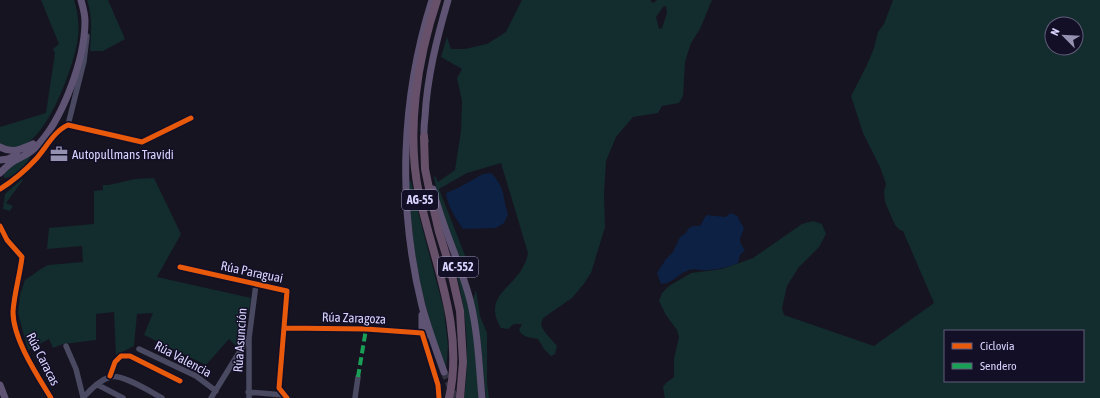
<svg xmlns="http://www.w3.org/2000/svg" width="1100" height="398" font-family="'Asap Condensed',sans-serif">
<rect width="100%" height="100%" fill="#161421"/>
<!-- green -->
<path fill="#132c2d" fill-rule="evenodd" d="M41,0h33c5,15 6,33 2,48 -5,25 -39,123 -76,95v-16l46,-14 9,-60 -2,-4 6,-5z
M87,0h21l17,39 -22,12h-13c1,-18 3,-34 -3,-51z
M522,0h129v2l2,1 4,-3h55l-12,29 -9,14 -6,19 -2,34 -4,7 -17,3 -4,7 -25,4 -17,20 -10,24 -2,34 1,32 -14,46 -8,12 -11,13 -29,20 -2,7c3,8 10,13 16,21l-2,8 -4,2 -7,-7 -6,-10c-7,-1 -16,-2 -19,-9l3,-6h-8l-6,5 -7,-1c-19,-32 12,-39 23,-63 2,-3 3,-8 4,-12l-27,-90 -34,10 -28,16 27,69c-3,0 -6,-1 -8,-4 -8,-8 -22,-64 -24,-77l1,-1 3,6 17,-12 6,-39 1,-30 -5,-23 5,-9 -21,-12 6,-20 4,12h14l22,-5 19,-12zM666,6l1,7 -5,15 -3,1 -3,-12 7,-10z
M893,0h207v398h-435l-2,-11 3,-4 8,-6v-18l5,-22 -2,-7 -11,-15 -7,-14 3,-8 7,-7 22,-13 31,-4 31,-11 49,-34 11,-3 9,3 4,10 -7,13 -20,20 -12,19 -5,22 2,7 90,31 60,-43 -31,-72 -3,-1 -5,-5 -10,-23 -1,-11 2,-7 -6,-17 -17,-34 -12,-37 16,-31 7,-17 4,-16 6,-8zM1052,24h24v24h-24zM945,331h138v50h-138z
M31,154c-2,10 -17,24 -27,24v-4l10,-9z
M154,178l27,56 -24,43 94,21c-2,18 -10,33 -13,50l-9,-9 -23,26 -62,-30 9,-22 -16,1 -3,32 -18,9 -2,-43 -18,2v26l-33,4 -10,4 -4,-9 -21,11 -10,-37 2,-18 5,-15 16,-11 7,-4 35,-3 -1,-16 -35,3 2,-21 45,-4v-33l9,-1v-5h6l26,-6z
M22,179l1,1 -17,23 7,3 -3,5 -7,-2 2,-15z
M411,181l10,42 23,87 4,36 -2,26c-11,-34 -22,-67 -28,-101 -6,-30 -7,-60 -10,-89z
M456,272h2l7,21 8,34 6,71h-15c6,-44 3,-83 -8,-126z
M476,290l4,26 7,17v50l2,15h-3l-5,-52 -8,-46z"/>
<!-- water -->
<path fill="#0d2144" d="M491,173c15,15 11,24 17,41l-4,9 -8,5 -33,1c-7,-10 -16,-24 -17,-36l12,-5 25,-14z
M731,213l7,3 1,4 5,8c-4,12 -7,11 1,22l-5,5 -2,8c-10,4 -20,7 -31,7 -6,1 -12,-2 -18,0 -10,3 -17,14 -28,14l-4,-11 9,-14 7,-7 7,-15 6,-4 3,-5 4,-2h7l5,-9 2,-2 18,2z"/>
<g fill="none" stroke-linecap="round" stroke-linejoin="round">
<!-- major-tunnel -->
<path stroke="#333142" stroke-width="7" stroke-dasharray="7 3.5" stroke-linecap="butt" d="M444,372l11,26"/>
<!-- minor -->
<path stroke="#4a4962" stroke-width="5.5" d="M68,125l16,-64 3,-25
M0,189c13,-8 25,-18 36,-30 10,-11 18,-28 32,-34l74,17 49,-24
M0,226l7,14 15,17c-2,18 -8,37 -9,55 0,27 24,63 38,86
M180,267l107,24 -8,97 8,10
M284,328l82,1 56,4 16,52 1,13
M66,346l10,23 7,28
M139,349l57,27 20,15
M110,376l5,-14 6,-6h9l50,25
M98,385l25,13
M248,392l36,3
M83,398c6,-7 17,-18 27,-21 11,-4 41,15 52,21
M211,398l37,-60
M249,398v-60l7,-54
M355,398l3,-21"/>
<!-- major -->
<path stroke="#5e5373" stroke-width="7" d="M432,0c-31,98 -35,205 -10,306 6,22 14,44 22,66
M425,141c-2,-7 -1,-16 0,-24 2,-40 12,-79 23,-117
M0,147c12,7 22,2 33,-3
M0,160l8,-1 9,-4
M0,173c4,-4 9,-9 14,-12 7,-4 15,-7 21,-13 27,-26 50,-89 50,-127 0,-7 -2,-14 -4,-21
M433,189c9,38 27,73 37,111 8,32 9,65 12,98
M422,315v18l9,3
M0,385l5,13"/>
<!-- highway -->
<path stroke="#67516a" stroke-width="8" d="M437,0c-20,60 -31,132 -18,194 14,67 46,134 30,204
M424,137l1,32 5,24 9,39 12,39 9,40 3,51 -3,36"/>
<!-- quiet -->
<path stroke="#1a9f57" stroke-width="4" stroke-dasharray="8 4" stroke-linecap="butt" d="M358,377l8,-48"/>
<!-- cycleway casing -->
<g stroke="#130f26" stroke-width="8">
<path id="cycleway" d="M0,189c13,-8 25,-18 36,-30 10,-11 18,-28 32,-34l74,17 49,-24
M0,226l7,14 15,17c-2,18 -8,37 -9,55 0,27 24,63 38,86
M180,267l107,24 -8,97 8,10
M284,328l82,1 56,4 16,52 1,13
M110,376l5,-14 6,-6h9l50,25"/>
</g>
<!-- cycleway -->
<use href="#cycleway" stroke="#e8590c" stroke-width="5"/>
</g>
<!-- icons -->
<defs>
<g id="office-bare" transform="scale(1.38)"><path d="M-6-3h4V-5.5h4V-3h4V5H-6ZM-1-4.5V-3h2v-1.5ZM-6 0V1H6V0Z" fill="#9591b1" stroke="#130f26" stroke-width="2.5" paint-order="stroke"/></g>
</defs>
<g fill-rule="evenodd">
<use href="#office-bare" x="59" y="154"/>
</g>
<g text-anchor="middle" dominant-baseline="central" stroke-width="3" stroke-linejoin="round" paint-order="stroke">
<!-- shield labels -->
<g fill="#130f26" stroke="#9e99be" stroke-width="1">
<rect x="402" y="190" width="36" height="20" rx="3"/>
<rect x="438" y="257" width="40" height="20" rx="3"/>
</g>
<g font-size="12" font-weight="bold" fill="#d9d4ff">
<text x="420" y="200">AG-55</text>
<text x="458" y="267">AC-552</text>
</g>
<!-- poi labels -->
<g font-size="13" fill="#d9d4ff" stroke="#130f26" text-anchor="start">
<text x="72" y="154">Autopullmans Travidi</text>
</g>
<!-- street labels -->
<g font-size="13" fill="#d9d4ff" stroke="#130f26">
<text transform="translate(252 272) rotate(12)">Rúa Paraguai</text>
<text transform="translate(354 318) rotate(2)">Rúa Zaragoza</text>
<text transform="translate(240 340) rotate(-86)">Rúa Asunción</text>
<text transform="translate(43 359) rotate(63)">Rúa Caracas</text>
<text transform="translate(183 359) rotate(28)">Rúa Valencia</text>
</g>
</g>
<!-- legend -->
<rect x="944" y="330" width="140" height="52" fill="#130f26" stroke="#625e7d"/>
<rect x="952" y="343" width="20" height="6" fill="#e8590c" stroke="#625e7d"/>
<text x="980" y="350" font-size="12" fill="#d9d4ff">Ciclovía</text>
<rect x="952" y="363" width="20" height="6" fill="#1a9f57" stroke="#625e7d"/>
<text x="980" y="370" font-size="12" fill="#d9d4ff">Sendero</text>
<!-- north arrow -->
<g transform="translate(1064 36) rotate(294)"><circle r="19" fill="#130f26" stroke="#625e7d"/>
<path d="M0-3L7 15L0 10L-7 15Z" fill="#9591b1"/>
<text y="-6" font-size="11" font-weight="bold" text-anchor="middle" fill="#d9d4ff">N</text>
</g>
</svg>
